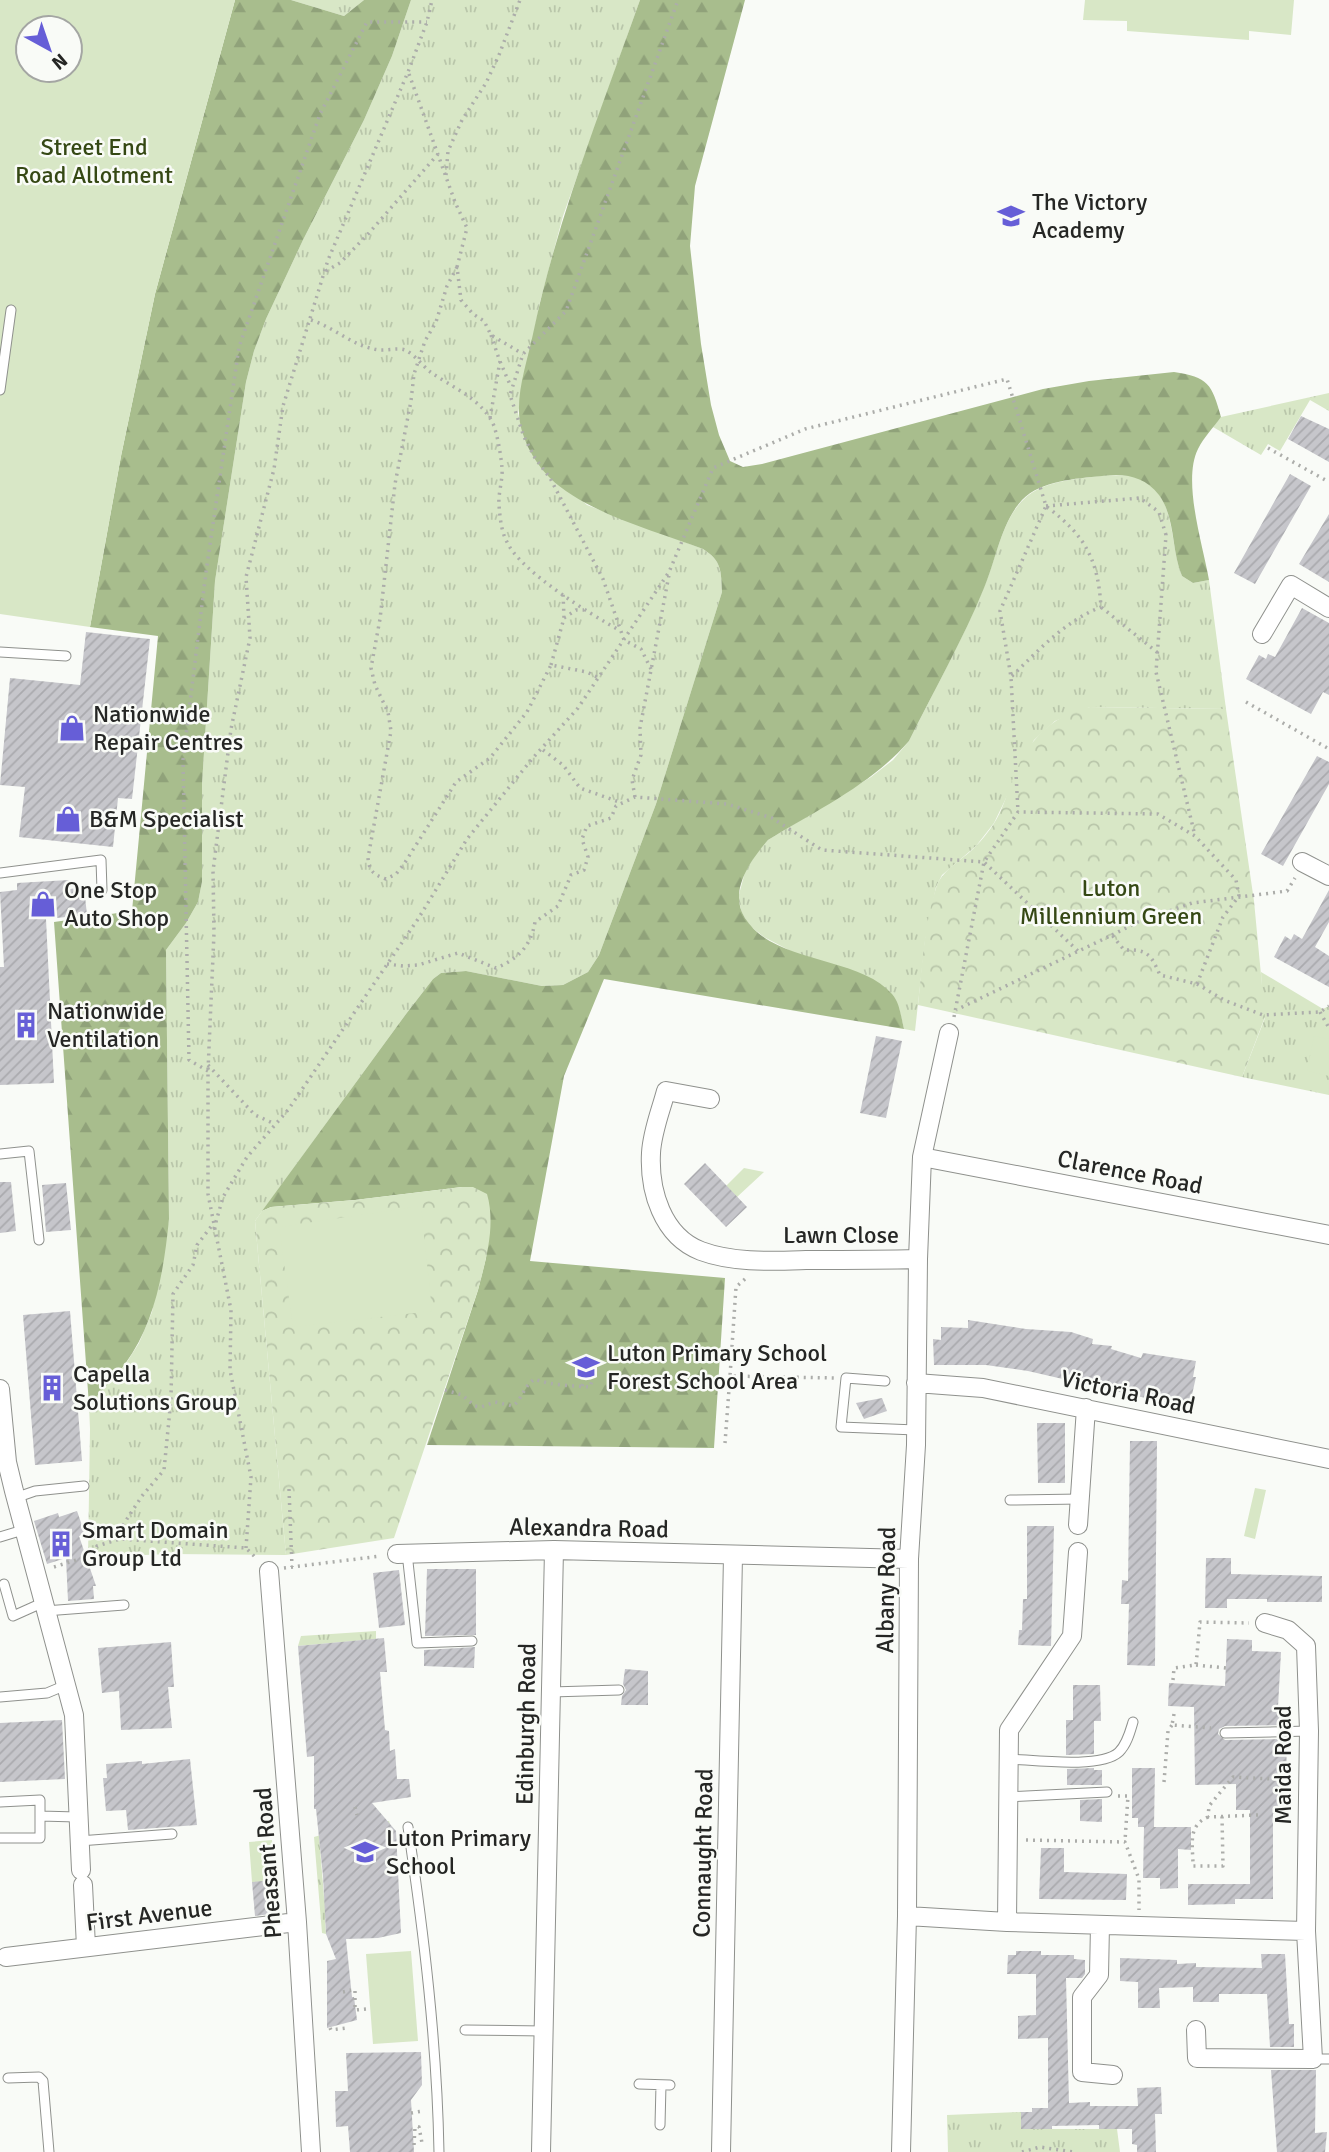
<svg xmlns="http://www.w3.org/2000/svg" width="1329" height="2152" font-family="Signika,sans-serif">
<defs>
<pattern id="grass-tufts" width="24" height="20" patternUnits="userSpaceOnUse" patternTransform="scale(1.75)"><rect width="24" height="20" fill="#d8e7c6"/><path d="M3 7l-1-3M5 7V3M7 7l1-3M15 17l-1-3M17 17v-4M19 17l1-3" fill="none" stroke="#b9c6aa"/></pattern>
<pattern id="forest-firs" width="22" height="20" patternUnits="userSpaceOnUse" patternTransform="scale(1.75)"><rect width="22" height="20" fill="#a8bd8d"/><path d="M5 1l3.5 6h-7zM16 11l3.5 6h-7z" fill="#90a27a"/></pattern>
<pattern id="park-crowns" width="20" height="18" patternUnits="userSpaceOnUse" patternTransform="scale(1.75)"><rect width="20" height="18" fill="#d8e7c6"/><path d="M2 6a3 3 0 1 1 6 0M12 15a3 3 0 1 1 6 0" fill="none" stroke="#b9c6aa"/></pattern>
<pattern id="building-hatch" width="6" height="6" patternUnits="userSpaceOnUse" patternTransform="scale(1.75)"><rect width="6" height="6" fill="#c6c6cb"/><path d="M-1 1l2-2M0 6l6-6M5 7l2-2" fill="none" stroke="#aaaaae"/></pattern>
</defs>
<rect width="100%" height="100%" fill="#f9fbf7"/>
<!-- grass -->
<path fill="url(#grass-tufts)" d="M291,0h73l-20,16z
M411,0h229l-77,216 -23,86 -22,111 6,24 11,21 52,47 116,44c19,12 18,22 19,43l-66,212 -57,151 -11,17 -25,13 -21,1 -76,-15 -25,2 -8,6 -27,35 -151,207 31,334 -114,-1 -84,3 2,-128 -1,-24 36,-40 14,-22 13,-31 17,-93 -3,-269 20,-27 12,-21 4,-20v-98l13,-203 31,-199 8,-31 12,-32 37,-79 61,-120 28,-64z
M1329,393v18l-19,-11 -30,51 -12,-7 -7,11 -48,-28 8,-10z
M1108,475c10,1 24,-1 33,3 36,18 28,67 41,98l11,7 16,-3 17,129 -136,-2 -35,14 -21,19 -40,83 -18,23 -34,29 -6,12 -11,54 -10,90 -11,-2 -5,-21 -135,-71 -14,-11 -8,-13 -4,-15 7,-26 10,-17 13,-15 103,-63 22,-17 16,-19c25,-51 54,-101 75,-154 12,-27 17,-65 39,-87 21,-21 57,-21 85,-25z
M1261,972l62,37 6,-3v89l-87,-18 23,-59 -2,-3z
M376,1631v11l-11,-2 -67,6 3,-10z
M389,1821l1,3 -45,4 -26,8 5,61 4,20 -3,1 1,16 -4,-1 -8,-96 46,-14z
M1021,2112v17h96l3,23h-172l-1,-37z"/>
<!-- forest -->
<path fill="url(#forest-firs)" d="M235,0h56l53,16 20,-16h47l-19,56 -28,64 -61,120 -37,79 -12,32 -8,31 -31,199 -13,203v98l-4,20 -12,21 -20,27 3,269c-5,50 -13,103 -44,145 -10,14 -24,27 -36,41l-35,-483 78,-11 26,-275 -68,-9 31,-171 34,-162z
M640,0h105l-50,186 -5,60 11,98 10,61 8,30 11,26 13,6 19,-3 281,-75 46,-8 85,-9c34,5 38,12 47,45 -7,10 -17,20 -23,32 -16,32 5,96 11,131l-16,3 -11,-7c-11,-26 -6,-57 -23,-81 -15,-19 -34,-22 -57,-19 -27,3 -60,4 -80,24 -21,23 -26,60 -38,88 -21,52 -50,102 -75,153 -37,43 -92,69 -141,99 -17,20 -40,51 -23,78 28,46 115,38 147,76 8,9 9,23 12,35l-300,-50 -40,97 -34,185 195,17 -11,170 -287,-3 51,-155 8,-32 4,-42 -28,-29 -107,13 -84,7 -9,4 144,-197 27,-35 8,-6 25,-2 76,15 21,-1 25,-13 11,-17 57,-151 66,-212c-1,-21 0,-31 -19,-43 -47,-18 -117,-36 -153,-71 -16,-16 -31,-43 -31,-66 -1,-25 9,-54 14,-78 24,-115 68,-224 107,-334z"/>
<!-- park -->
<path fill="url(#park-crowns)" d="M1090,707l136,2 28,192 11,116 -23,60 -324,-72c4,-38 6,-80 18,-117 6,-19 27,-28 40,-42 6,-6 12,-14 17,-21 11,-16 15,-37 23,-54 13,-32 40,-58 74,-64z
M462,1187h11l14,7c9,31 -1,66 -9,96l-84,248 -108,17 -31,-334 7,-10 9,-4 84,-7z"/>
<!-- garden -->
<path fill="#d8e7c6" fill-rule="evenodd" d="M0,0h235l-80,294 -34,162 -31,171 -90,-13zM28,28h42v42h-42z
M1085,0h209l-3,35 -42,-4v9l-122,-9v-10l-44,-1z
M1314,1036l15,3v37l-22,-5z
M744,1168l20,4 -27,25 -11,-11z
M421,1206l11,105 -139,16 -14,-100z
M1255,1488l11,2 -11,49 -11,-3z
M272,1840l3,35 -12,1 1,14 -12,-8 -3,-40z
M411,1951l7,90 -45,3 -7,-90z"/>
<!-- building -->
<path fill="url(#building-hatch)" d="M1301,416l28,13v33l-41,-23z
M1290,474l21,12 -56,98 -21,-11z
M1329,514v68l-30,-18z
M1302,608l27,15v72l-6,-3 -12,22 -65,-35 13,-24 7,4 2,-5 7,3z
M86,632l64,7 -18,160 -14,-1 -5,49 -94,-10 6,-50 -25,-2 10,-107 70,7z
M1317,756l12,6v22l-46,82 -22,-12z
M69,880l1,9 14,-2 3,28 -41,4 8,164 -54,2v-118h4l-4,-75 17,-2v-7z
M1329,890v32l-14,25 14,9v31l-55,-30 11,-21 6,4 3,-6 8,5z
M876,1036l26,5 -16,77 -26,-5z
M705,1163l42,44 -21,20 -42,-43z
M0,1182h11l5,49 -16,2z
M66,1183l5,47 -25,2 -4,-47z
M70,1311l12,150 -47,4 -12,-150z
M968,1320l58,9 45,3 22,7 -1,5 20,2 -1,3 30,9 2,-5 53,8 -3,16h3l-7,31 -161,-37 -42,-6h-52l-1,-26 8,1v-13l27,1z
M882,1398l5,13 -23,8 -8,-16z
M1037,1423h28v60h-27z
M1130,1441h27l-2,225 -28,-1 2,-61h-8l1,-24 6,1z
M77,1511l8,23 -6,2 17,50h-3l1,13 -26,2 -2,-43 -19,6 -13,-43 24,-8 1,4z
M1027,1526h27l-3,120 -33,-1 1,-15h3l1,-31h4z
M1206,1558h25v16l91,2v26h-55v-3h-40v9h-22z
M427,1569h49v66l-51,1z
M399,1570l6,55 -26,3 -6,-55z
M384,1638l3,34h-7l5,58 4,1 1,20 5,-2 2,30h12l2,18 -39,6 24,28 5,102 -23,5 -32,1 6,58h2l3,23 -30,8v-67l9,-2 -10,-25 -3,-58 -7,-67h-2v-53l-7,1 -9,-111z
M1227,1639l25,1v11l29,1 -3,55 9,1 -1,17 -61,1 -6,3 -1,5 7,6 61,-1 2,75h-15v85h-38v5l-47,1v-21h62v-74h-14v-26l-41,1 -1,-78 -26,-1 1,-23 56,3z
M171,1642l3,45h-6l4,41 -51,2 -2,-39 -17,2 -4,-45z
M475,1647l-1,21 -50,-2v-16z
M625,1669l23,2v34h-27l1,-9 4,-6 -3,-6z
M1073,1685h27l1,36h-7v33l-28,1v-35h7z
M62,1720l3,59 -65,3v-59z
M190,1759l7,66 -69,5 -2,-20 -20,1 -3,-33h4l-1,-14 36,-3v3z
M1094,1768v2h8v15h-35v-16z
M1132,1768h23l-1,59h-16v-9h-6z
M1102,1799v23l-22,-1v-21z
M1144,1827h47v23l-13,-1v39l-18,1v-11h-17z
M1041,1848h23v24l63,2 -1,26 -87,-1z
M275,1880l3,33 -23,3 -3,-34z
M1016,1951h25v4h33v4l11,1v14l-3,4h-16l3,125 21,-1v4h48l-1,-18 24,-1 1,27h-7l1,38h-19v-7l-5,-1v-15h-33v-4l-47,1v3h-31v-17h11v-4h16v-70l-30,1v-23l18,-1v-41h-29l1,-19h8z
M1261,1954h24l4,70h5v23h-24l-3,-53h-48v8h-26v-15l-34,1 1,20h-22v-26l-18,-1v-23l57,2v4l19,-1v4l66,1z
M421,2052l1,33 -11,15 3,52h-64l-2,-26 -12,1 -1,-36h13l-2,-38z
M1271,2070h45l-1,63 12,-1 -2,20h-48z"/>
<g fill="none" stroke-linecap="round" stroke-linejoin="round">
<!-- lane casing -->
<g stroke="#8f918d" stroke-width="11">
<path id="lane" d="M0,390l11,-80
M0,652l66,4
M0,873l101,-13 1,30
M0,1154l29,-3 10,89
M885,1381l-39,-3 -5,49 75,3
M15,1498l20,-7 49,-5
M1010,1500l70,-1
M0,1537l23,-7
M407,1553l10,90 55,-2
M4,1584l9,32 29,-13
M45,1611l79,-6
M551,1692l68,-2
M0,1697l47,-4 19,-8
M1225,1733l84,-2
M1009,1759c25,1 92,10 110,-7 8,-8 11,-20 14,-30
M1008,1797l99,-5
M0,1802l40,-2v38h-40
M40,1816l37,1
M408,1827c16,108 29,216 31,325
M79,1841l93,-7
M465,2030l79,1
M1313,2059h16
M8,2078l31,-1 4,4 6,71
M639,2084l31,1
M660,2125l1,-40"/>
</g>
<!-- street casing -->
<g stroke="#8f918d" stroke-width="20">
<path id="street" d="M1262,634l29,-49 38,23
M1302,862l27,14
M710,1099l-44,-8c-5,19 -14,41 -15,62 -2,37 11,83 50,98 32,12 71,10 105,9 37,0 75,0 112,-1
M922,1157l407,78
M916,1383l67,5 346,71
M0,1389l7,73 7,29 60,224 7,155
M1078,1525l8,-117
M397,1554l157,-4 355,9
M269,1571l28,351 14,230
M1265,1623l23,7 18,16 3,85 -3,200
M83,1885l3,62
M907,1916l100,6 299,9 7,128 -116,-1 -1,-28
M1007,1922l2,-192 63,-94 6,-84
M1100,1925l-1,50 -17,22v75l31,3
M6,1957l291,-35
M541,2152l13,-602
M721,2152l12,-596
M901,2152l6,-236 2,-357 7,-114 2,-186 4,-102 27,-124"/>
</g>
<!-- path -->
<path stroke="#acadaa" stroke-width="3.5" stroke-dasharray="2 5" stroke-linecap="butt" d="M409,74l46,128 12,26 -10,39 4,33 12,14 11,7 7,14 32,19
M446,175l2,-24 14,-31 24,-37 13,-28 21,-55
M457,267l-10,19 -11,36 -11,19 -11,33 -3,27 -16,83 -15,135 -9,49 4,17 13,27 3,19 -23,127c1,13 6,17 18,21l10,-5 8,-10 52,-82 34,-24 37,-46 24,-47 36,7 12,6
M326,271l14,-8 29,-30 69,-79
M311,320c22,7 41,25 63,29 10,3 22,-2 31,1 9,4 17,15 24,21 22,16 54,28 65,55 4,12 7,30 8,42 1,12 -4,25 -3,37 1,12 2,26 8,37 13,29 83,72 112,88
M491,335l8,24 12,28
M490,418l10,-57
M1268,448l61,34
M1046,506l94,-8 19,14 7,23 -10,137 39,164
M1047,507c39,29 51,53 54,100l57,46
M564,618l12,-8h8
M551,665l13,-47 -1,-25
M651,669l-10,-20 -17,-9 -21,-61 -53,-101 -15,-20 -11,-21 -14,-42 13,-41 43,-43 112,-311
M1012,676c27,-26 53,-55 89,-69
M1246,702l83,47
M543,750l20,15 17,23 42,15
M635,797l-3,-17 9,-25 -1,-27 29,-153
M1112,935l26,-13 54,-19 95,-12 8,-13
M387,964l16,2 15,-1 40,-12 38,15c22,-9 35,-22 39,-46l23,-16 13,-31 13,-5 4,-13 -6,-18 5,-13 24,-8 5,-12 19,-9 92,7 45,14 50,32 162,12 94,89
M1197,984l27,16 39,15 57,-3 9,-6
M1320,1012l9,16
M954,1017l30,-155 34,-50 140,2 37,22 41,44 3,16 -16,21 -26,67 -37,-9c-9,-20 -12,-26 -36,-25l-12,-15 -156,75
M208,1065l47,50 20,9
M208,1071l-19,-11 -6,-300 23,-188 33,-225 81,-233 47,-92h60
M214,1229l9,-32 24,-40 41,-47 130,-191 49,-80 65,-80 46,-51 91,-136 44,-104 92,-39 202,-50 39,127 -46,105 11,66 7,135
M745,1279l-9,8 -6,89 105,2
M582,1386l3,-7 -4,-6 7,-16
M445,1390l17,5 13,11 6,1 14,-5 18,4c10,-8 11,-21 22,-27 12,6 41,7 55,8l8,-23
M725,1443l5,-67
M289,1489l3,78
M120,1539l3,-14 19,-29 22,-26 7,-71 2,-105 20,-29 4,-20 16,-21
M246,1548l5,-71 -21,-107 1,-60 -23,-116v-123l6,-138 -1,-62 18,-142 19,-91 -4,-61 28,-108 9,-63 45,-146 80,-188 19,-50 5,-22
M54,1567l38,-12 5,-9 23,-7 126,9 11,11
M284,1568l97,-12
M1196,1665l30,3
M1173,1680l1,-12 22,-3 4,-43 49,1
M1174,1714l-2,11 39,3
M1164,1782l4,-51 4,-6
M1118,1796h10l-3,45
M355,1807l2,8
M1258,1815l-50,2 1,-11 24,-29 59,3
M1208,1817c-21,9 -15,28 -15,49h30l-1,-50
M1026,1840l99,2 14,37v31
M355,1991v19l11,-1
M343,1992l8,-2
M330,2028l1,2 15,-2
M411,2113l12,-2
M414,2145l1,-18h4l3,16 3,-1
M1022,2152l18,-5 33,5"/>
<!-- lane -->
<use href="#lane" stroke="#fff" stroke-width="9"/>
<!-- street -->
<use href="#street" stroke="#fff" stroke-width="18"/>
</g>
<!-- icons -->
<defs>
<g id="school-bare" transform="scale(2.1)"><path d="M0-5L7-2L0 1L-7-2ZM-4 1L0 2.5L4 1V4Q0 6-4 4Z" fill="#665ed7" stroke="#f9fbf7" stroke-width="2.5" paint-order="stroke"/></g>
<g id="shop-bare" transform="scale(2.1)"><path d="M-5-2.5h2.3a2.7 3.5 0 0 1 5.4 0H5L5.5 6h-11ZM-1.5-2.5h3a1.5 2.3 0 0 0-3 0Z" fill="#665ed7" stroke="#f9fbf7" stroke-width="2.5" paint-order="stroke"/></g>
<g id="building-bare" transform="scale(2.1)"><path d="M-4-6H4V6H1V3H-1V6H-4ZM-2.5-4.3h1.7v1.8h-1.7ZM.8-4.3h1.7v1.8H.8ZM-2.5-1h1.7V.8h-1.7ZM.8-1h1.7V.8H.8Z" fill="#665ed7" stroke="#f9fbf7" stroke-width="2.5" paint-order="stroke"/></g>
</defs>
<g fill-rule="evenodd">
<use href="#school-bare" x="1011" y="216"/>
<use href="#shop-bare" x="72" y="728"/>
<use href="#shop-bare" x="68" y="819"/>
<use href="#shop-bare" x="43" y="904"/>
<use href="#building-bare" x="26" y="1025"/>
<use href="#school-bare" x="586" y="1367"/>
<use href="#building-bare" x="52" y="1388"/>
<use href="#building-bare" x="61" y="1544"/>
<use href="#school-bare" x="365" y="1852"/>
</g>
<g text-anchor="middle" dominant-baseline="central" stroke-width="5" stroke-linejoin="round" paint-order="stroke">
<!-- park labels -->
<g font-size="24" fill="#354814" stroke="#f9fbf7">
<text x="94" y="147">Street End<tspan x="94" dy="28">Road Allotment</tspan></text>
<text x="1111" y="888">Luton<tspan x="1111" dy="28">Millennium Green</tspan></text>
</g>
<!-- poi labels -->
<g font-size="24" fill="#252624" stroke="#f9fbf7" text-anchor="start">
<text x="1032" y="202">The Victory<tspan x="1032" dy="28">Academy</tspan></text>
<text x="93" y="714">Nationwide<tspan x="93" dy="28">Repair Centres</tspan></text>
<text x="89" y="819">B&amp;M Specialist</text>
<text x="64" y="890">One Stop<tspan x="64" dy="28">Auto Shop</tspan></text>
<text x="47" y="1011">Nationwide<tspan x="47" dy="28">Ventilation</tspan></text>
<text x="607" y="1353">Luton Primary School<tspan x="607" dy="28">Forest School Area</tspan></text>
<text x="73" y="1374">Capella<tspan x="73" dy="28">Solutions Group</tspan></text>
<text x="82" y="1530">Smart Domain<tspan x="82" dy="28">Group Ltd</tspan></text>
<text x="386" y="1838">Luton Primary<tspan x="386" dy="28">School</tspan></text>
</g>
<!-- street labels -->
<g font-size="24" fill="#252624" stroke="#f9fbf7">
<text transform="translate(1130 1172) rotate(11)">Clarence Road</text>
<text x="841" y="1235">Lawn Close</text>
<text transform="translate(1128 1392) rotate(12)">Victoria Road</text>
<text transform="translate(589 1528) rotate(1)">Alexandra Road</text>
<text transform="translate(886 1590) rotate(-89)">Albany Road</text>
<text transform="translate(526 1724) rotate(-89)">Edinburgh Road</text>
<text transform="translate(1283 1765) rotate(-90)">Maida Road</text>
<text transform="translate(703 1853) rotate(-89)">Connaught Road</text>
<text transform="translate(268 1863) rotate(-94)">Pheasant Road</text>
<text transform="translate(149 1915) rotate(-7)">First Avenue</text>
</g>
</g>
<!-- north arrow -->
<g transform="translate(49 49) rotate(140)"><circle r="33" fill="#f9fbf7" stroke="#a4a6a3" stroke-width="2"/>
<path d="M0-5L12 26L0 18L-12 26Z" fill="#665ed7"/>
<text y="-10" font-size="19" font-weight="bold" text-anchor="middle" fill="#252624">N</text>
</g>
</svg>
